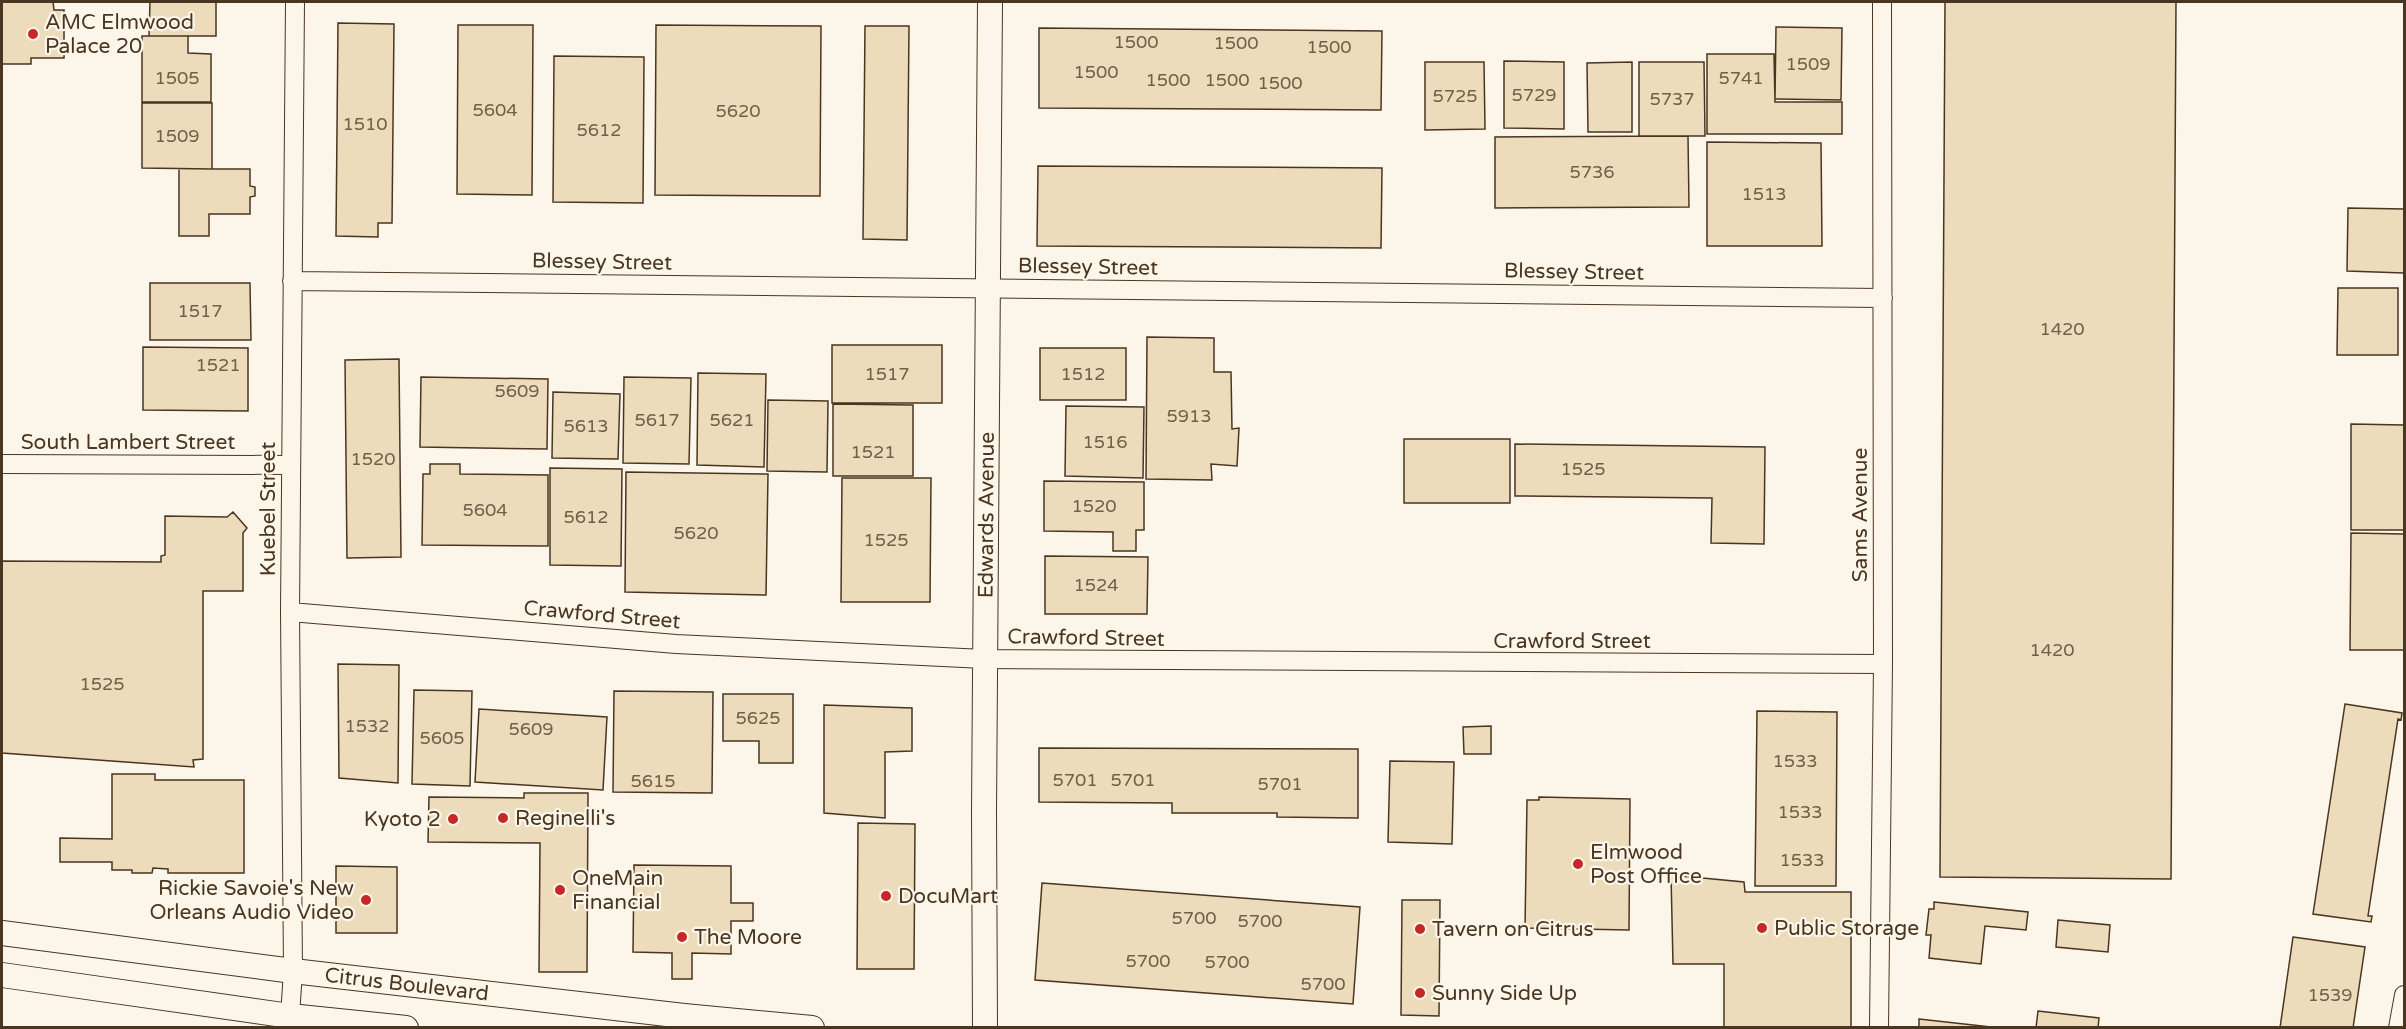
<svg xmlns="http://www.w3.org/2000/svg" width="2406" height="1029" font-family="'Varela Round',sans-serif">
<rect width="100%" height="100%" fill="#fbf6e9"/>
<!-- building -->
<path fill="#ecdcbc" stroke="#4a3520" stroke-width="1.5" d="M2,2h51l1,8h10v48h-33v6h-29z
M150,2h66v34h-67z
M1945,2h231l-5,877 -231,-2z
M338,23l56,1 -2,199h-14v14l-42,-1z
M458,25h75l-1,170 -75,-1z
M656,25l165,1 -1,170 -165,-1z
M865,26h44l-2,214 -44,-1z
M1776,27l66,1 -1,72 -66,-1z
M1039,28l343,3 -1,79 -342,-2z
M142,36h46v17l23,1v48h-69z
M1707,54h67l1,48h67v32h-135z
M554,56l90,1 -1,146 -90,-1z
M1504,61l60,1v67l-60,-1z
M1425,62h59l1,67 -60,1z
M1632,62v70h-44l-1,-69z
M1639,62h65l1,74h-66z
M142,103h70v66l-70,-1z
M1688,136l1,71 -194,1v-71z
M1707,142l114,1 1,103h-115z
M1038,166l344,2 -1,80 -344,-2z
M179,169h71v17l5,1v9l-5,1v17h-41v22h-30z
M2348,208l56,1v64l-57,-2z
M150,283h100l1,57h-101z
M2338,288h60v67h-61z
M1147,337l67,1v34h17l1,57 7,-1 -2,38 -26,-2 1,16 -66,-1z
M832,345h110v58h-110z
M143,347l105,1v63l-105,-1z
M1040,348h86v52h-86z
M399,359l2,198 -54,1 -2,-198z
M698,373l68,1 -2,93 -67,-2z
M421,377l127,2 -1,70 -127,-2z
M624,377l67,1 -2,86 -66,-1z
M553,392l67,2 -2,65 -66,-1z
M768,400l60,1 -1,71 -60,-1z
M833,404l80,1v71h-80z
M1066,406l78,1 -1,71 -78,-2z
M2351,424l53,1v105h-53z
M1404,439h106v64h-106z
M1515,444l250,3 -1,97 -53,-1 1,-45 -197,-2z
M430,464h30v10l88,1v71l-126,-1 1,-71h7z
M550,468l72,1 -1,97 -71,-1z
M626,472l142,2 -2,121 -141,-3z
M842,478h89l-1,124h-89z
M1044,481l100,1v48h-8v21h-23v-19l-69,-1z
M233,512l14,16 -4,5v58h-40v168l-10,1 1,7 -192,-14v-192l159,1v-6l4,-1v-39l62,1z
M2351,533l53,1v116h-54z
M1045,556l103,1 -1,57h-102z
M338,664l61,1 -1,118 -59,-5z
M414,690l58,1 -2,95 -58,-2z
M614,691l99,1 -1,101 -99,-1z
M723,694h70v69h-34v-22h-36z
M2345,704l57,9 -1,7 -3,-1 -30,197h4l-1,6 -58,-8z
M824,705l88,3v43l-27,1v66l-61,-5z
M479,709l128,8 -4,73 -128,-8z
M1757,711l80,1 -1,174h-81z
M1491,726v28h-27l-1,-27z
M1039,748l319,1v69l-81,-1v-4h-105v-10l-133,-1z
M1390,761l64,1 -2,82 -64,-2z
M112,774h43v6h89v93h-76v-4l-15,-1 -1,5h-20v-3h-20v-8h-52v-24l52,1z
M524,793h64l-1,179h-48l1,-129 -112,-1 1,-45 95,1z
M1539,797l91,2 -1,131 -104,-2 2,-128h12z
M858,823l57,1 -1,145h-57z
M634,865l97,1v37h22v18h-22v33l-39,-1v26h-20v-26l-39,-1z
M336,866l61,1v66h-61z
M1671,875l73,7 1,10h106v136h-127v-64h-51z
M1042,883l318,24 -7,97 -318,-24z
M1402,900h38l-1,116 -38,-1z
M1934,902l94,10 -2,18 -41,-4 -4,38 -52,-6 2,-23h-5l3,-26h5z
M2058,920l52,5 -2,27 -52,-5z
M2293,937l72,10 -12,81h-73z
M2038,1011l61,7 -1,10h-62z
M1919,1019l81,9h-81z"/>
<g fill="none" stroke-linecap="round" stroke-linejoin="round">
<!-- street casing -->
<g stroke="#4a3520" stroke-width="20">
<path id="street" d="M292,281l1591,17
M2,464l289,1
M290,612l386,32 308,15 899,5
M290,1016l3,-45 -3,-359 5,-610
M1879,1028l4,-364 -1,-662
M2398,1028l6,-33"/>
</g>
<!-- secondary casing -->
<g stroke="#4a3520" stroke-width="26">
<g id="secondary">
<path id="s1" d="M2,933l291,38 391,45 128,12"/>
<path d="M2,975l288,41 116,12"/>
<path id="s2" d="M985,1028l-1,-216 6,-810"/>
</g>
</g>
<!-- street -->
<use href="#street" stroke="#fbf6e9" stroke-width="18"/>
<!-- secondary -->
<use href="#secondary" stroke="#fbf6e9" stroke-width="24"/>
</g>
<!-- markers -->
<g fill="#c62828" stroke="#fbf6e9" stroke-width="2">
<circle cx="33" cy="34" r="6"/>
<circle cx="503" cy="818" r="6"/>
<circle cx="453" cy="819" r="6"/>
<circle cx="1578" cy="864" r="6"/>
<circle cx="560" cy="890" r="6"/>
<circle cx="886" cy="896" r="6"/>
<circle cx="366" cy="900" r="6"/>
<circle cx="1762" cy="928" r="6"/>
<circle cx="1420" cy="929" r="6"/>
<circle cx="682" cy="937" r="6"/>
<circle cx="1420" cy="993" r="6"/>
</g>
<g text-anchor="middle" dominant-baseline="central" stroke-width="4.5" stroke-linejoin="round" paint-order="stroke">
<!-- number labels -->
<g font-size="18" fill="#725f47">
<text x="1136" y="42">1500</text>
<text x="1236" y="43">1500</text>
<text x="1329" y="47">1500</text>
<text x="1808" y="64">1509</text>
<text x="1096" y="72">1500</text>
<text x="177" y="78">1505</text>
<text x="1741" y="78">5741</text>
<text x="1168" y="80">1500</text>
<text x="1227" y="80">1500</text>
<text x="1280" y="83">1500</text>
<text x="1534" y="95">5729</text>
<text x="1455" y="96">5725</text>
<text x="1672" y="99">5737</text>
<text x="495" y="110">5604</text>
<text x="738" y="111">5620</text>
<text x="365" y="124">1510</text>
<text x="599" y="130">5612</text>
<text x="177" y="136">1509</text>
<text x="1592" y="172">5736</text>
<text x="1764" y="194">1513</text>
<text x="200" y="311">1517</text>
<text x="2062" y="329">1420</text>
<text x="218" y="365">1521</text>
<text x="887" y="374">1517</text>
<text x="1083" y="374">1512</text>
<text x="517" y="391">5609</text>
<text x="1189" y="416">5913</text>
<text x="657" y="420">5617</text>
<text x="732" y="420">5621</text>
<text x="586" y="426">5613</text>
<text x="1105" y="442">1516</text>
<text x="873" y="452">1521</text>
<text x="373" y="459">1520</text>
<text x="1583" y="469">1525</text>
<text x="1094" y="506">1520</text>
<text x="485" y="510">5604</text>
<text x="586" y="517">5612</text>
<text x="696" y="533">5620</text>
<text x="886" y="540">1525</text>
<text x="1096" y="585">1524</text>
<text x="2052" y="650">1420</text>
<text x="102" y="684">1525</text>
<text x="758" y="718">5625</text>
<text x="367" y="726">1532</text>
<text x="531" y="729">5609</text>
<text x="442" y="738">5605</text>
<text x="1795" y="761">1533</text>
<text x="1075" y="780">5701</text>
<text x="1133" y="780">5701</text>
<text x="653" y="781">5615</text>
<text x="1280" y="784">5701</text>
<text x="1800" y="812">1533</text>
<text x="1802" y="860">1533</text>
<text x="1194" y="918">5700</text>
<text x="1260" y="921">5700</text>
<text x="1148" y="961">5700</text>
<text x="1227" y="962">5700</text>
<text x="1323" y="984">5700</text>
<text x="2330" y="995">1539</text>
</g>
<!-- poi labels -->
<g font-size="21" fill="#4a3520" stroke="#fbf6e9" text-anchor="start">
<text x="45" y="22">AMC Elmwood<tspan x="45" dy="24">Palace 20</tspan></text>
<text x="515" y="818">Reginelli's</text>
<text x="441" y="819" text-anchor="end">Kyoto 2</text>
<text x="1590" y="852">Elmwood<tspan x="1590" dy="24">Post Office</tspan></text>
<text x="572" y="878">OneMain<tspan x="572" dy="24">Financial</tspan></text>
<text x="354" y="888" text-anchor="end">Rickie Savoie's New<tspan x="354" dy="24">Orleans Audio Video</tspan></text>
<text x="898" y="896">DocuMart</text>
<text x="1774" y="928">Public Storage</text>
<text x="1432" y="929">Tavern on Citrus</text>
<text x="694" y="937">The Moore</text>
<text x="1432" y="993">Sunny Side Up</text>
</g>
<!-- street labels -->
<g font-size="21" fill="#4a3520" stroke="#fbf6e9">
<text transform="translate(602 262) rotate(1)">Blessey Street</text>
<text transform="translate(1088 267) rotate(1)">Blessey Street</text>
<text transform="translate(1574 272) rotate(1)">Blessey Street</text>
<text x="128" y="442">South Lambert Street</text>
<text transform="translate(268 509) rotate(-90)">Kuebel Street</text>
<text stroke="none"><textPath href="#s2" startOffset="513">Edwards Avenue</textPath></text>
<text transform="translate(1860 515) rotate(-90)">Sams Avenue</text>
<text transform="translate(602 615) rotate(5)">Crawford Street</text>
<text transform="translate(1086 638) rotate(1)">Crawford Street</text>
<text x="1572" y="641">Crawford Street</text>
<text stroke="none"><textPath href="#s1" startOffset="408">Citrus Boulevard</textPath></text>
</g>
</g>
<!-- border -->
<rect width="2406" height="1029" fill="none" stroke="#4a3520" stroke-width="6"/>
</svg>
